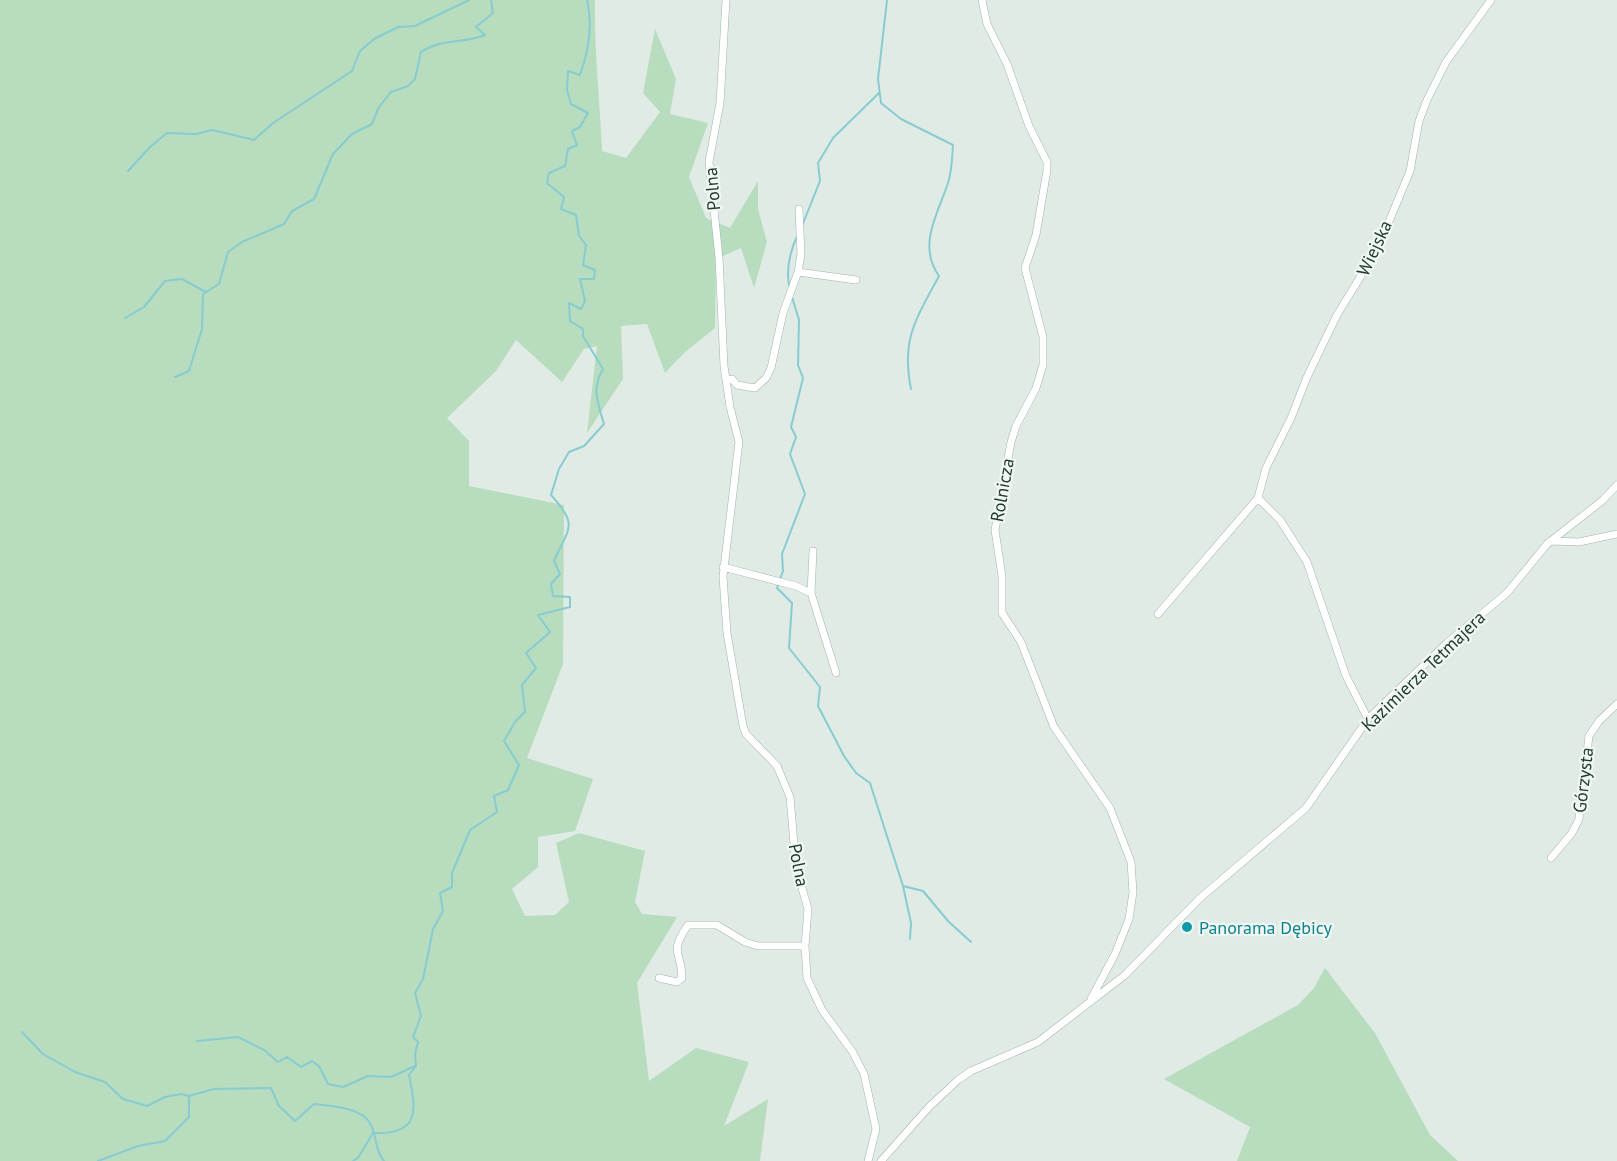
<svg xmlns="http://www.w3.org/2000/svg" width="1617" height="1161" font-family="'PT Sans',sans-serif">
<rect width="100%" height="100%" fill="#e0ebe5"/>
<!-- green -->
<path fill="#b8dcbe" d="M0,0h595c-1,50 5,100 7,151l24,7 34,-46 -17,-19 12,-64 21,50 -6,35 38,9 -19,54 17,41 24,10 28,-47v28l9,33 -13,46 -13,-40 -25,11 -1,69 -31,25 -19,20 -18,-49 -26,2 2,53 -36,54 10,-87 -13,3 -22,33 -46,-42 -20,31 -49,47 22,23v45l95,19 -1,159 -36,94 66,21 -18,52 -37,6v30l-26,22 13,27 30,-1 14,-13 -13,-59 23,-10 66,18 -10,51 7,12 35,3 -40,66 12,98 47,-33 53,14 -25,64 44,-27 -8,62h-760z
M1325,968l50,65 55,102 28,26h-221l13,-34 -86,-48 134,-74 16,-17z"/>
<g fill="none" stroke-linecap="round" stroke-linejoin="round">
<!-- stream -->
<path stroke="#87ccd0" stroke-width="2" d="M887,0l-9,79 3,24 20,16 52,26c-1,12 -1,26 -5,38 -10,31 -31,62 -9,93 -23,43 -38,63 -28,113
M128,171l22,-24 17,-14 29,1 16,-4 42,10 19,-17 79,-52 8,-20 14,-12 24,-12 17,-1 54,-26
M802,226l18,-45 -2,-18 15,-25 46,-45
M790,289c-5,-19 0,-38 8,-55
M792,297l7,23 -1,45 5,13 -12,49 5,10 -6,17 15,40 -23,60 1,17 -6,17 15,15 -3,45 31,39 -2,19 26,50 12,17 14,10 33,103 20,5 25,30 23,21
M125,318l19,-11 21,-26 17,-2 24,13
M175,377l14,-6 13,-42 1,-35 16,-10 9,-32 14,-10 42,-18 8,-13 22,-12 19,-45 19,-20 20,-10 7,-17 12,-15 17,-6 7,-7 6,-27c21,-14 42,-8 64,-17l-9,-8 17,-14 -2,-13
M903,886l8,37 -1,16
M22,1032l21,22 32,18 30,10 18,17 24,7 18,-9 16,-3 8,2 25,-7 57,-1 8,18 16,15 19,-17c17,2 49,3 57,21 6,12 4,26 13,36
M197,1041l41,-4 26,13 14,12 9,-5 14,10 11,-6 7,5 9,18 15,3 25,-11 23,1 24,-11
M98,1161l40,-15 27,-5 24,-24v-21
M353,1161l5,-3 15,-25c46,2 44,-21 36,-58l7,-9 -1,-12 3,-12 -5,-5 8,-21 -6,-23 8,-14 10,-50 10,-18 -3,-18 12,-6v-14l18,-43 27,-18 -3,-16 14,-6 11,-25 -15,-24 11,-19 10,-10 -3,-27 14,-17 -10,-15 24,-21 -12,-17 32,-8v-10l-17,-1 -2,-12 9,-10 -6,-13c15,-34 25,-35 -3,-66l8,-26 10,-17 15,-6 20,-22c-6,-21 -13,-35 -1,-55l-20,-33v-7l-13,-8 -1,-18 12,6 4,-8 -5,-22h14l1,-9 -12,-5 3,-20 -7,-9 -3,-21 -15,-6 3,-12 -17,-14 2,-10 16,-7 3,-17 9,-4 -5,-14 8,-4 8,-14 -17,-9 -4,-14 1,-19 12,4c9,-25 13,-50 7,-75"/>
<!-- street casing -->
<g stroke="#a3b3ab" stroke-width="8">
<path id="street" d="M726,0l-6,103 -11,59 10,96 5,108 6,41 9,35 -16,135 4,56 16,93 3,8 31,32 13,31 6,70 12,42 -3,37 2,32 15,32 30,41 12,23 12,55 -8,32
M982,0l5,24 20,40 22,62 18,36v8l-11,65 -11,33 18,69v28l-7,23 -20,38 -5,16 -16,88 7,46v37l19,29 33,85 56,81 21,54 2,30 -4,27 -14,35 -24,45
M798,272l58,8
M726,380l6,-1 5,6 18,3 11,-10 5,-10 12,-55 15,-41 3,-18 -2,-45
M1258,498l22,22 27,42 39,114 22,43
M1551,541l28,1 38,-8
M813,551l-2,42 25,80
M723,567l73,19 15,7
M1158,614l100,-116 8,-30 25,-50 16,-41 30,-62 41,-67 32,-77 9,-50 8,-21 19,-38 45,-62
M1551,858l21,-25 7,-14 10,-83 10,-15 18,-17
M659,978l18,4 5,-4c0,-26 -14,-24 6,-53h29l28,17 13,4h47
M881,1161l48,-54 29,-27 13,-9 67,-29 87,-67 74,-76 107,-91 62,-89 80,-77 59,-49 40,-49 56,-44 14,-15"/>
</g>
<!-- street -->
<use href="#street" stroke="#fff" stroke-width="7"/>
</g>
<!-- markers -->
<circle fill="#0f9aa8" stroke="#f0f7f3" stroke-width="2" cx="1187" cy="927" r="6"/>
<g text-anchor="middle" dominant-baseline="central" stroke-width="4.5" stroke-linejoin="round" paint-order="stroke">
<!-- street labels -->
<g font-size="18" fill="#213b31" stroke="#f0f7f3">
<text transform="translate(712 189) rotate(-95)">Polna</text>
<text transform="translate(1374 248) rotate(-65)">Wiejska</text>
<text transform="translate(1002 490) rotate(-80)">Rolnicza</text>
<text transform="translate(1423 671) rotate(-44)">Kazimierza Tetmajera</text>
<text transform="translate(1583 780) rotate(-83)">Górzysta</text>
<text transform="translate(799 865) rotate(79)">Polna</text>
</g>
<!-- culture labels -->
<g font-size="18" fill="#0d838f" stroke="#f0f7f3" text-anchor="start">
<text x="1199" y="927">Panorama Dębicy</text>
</g>
</g>
</svg>
